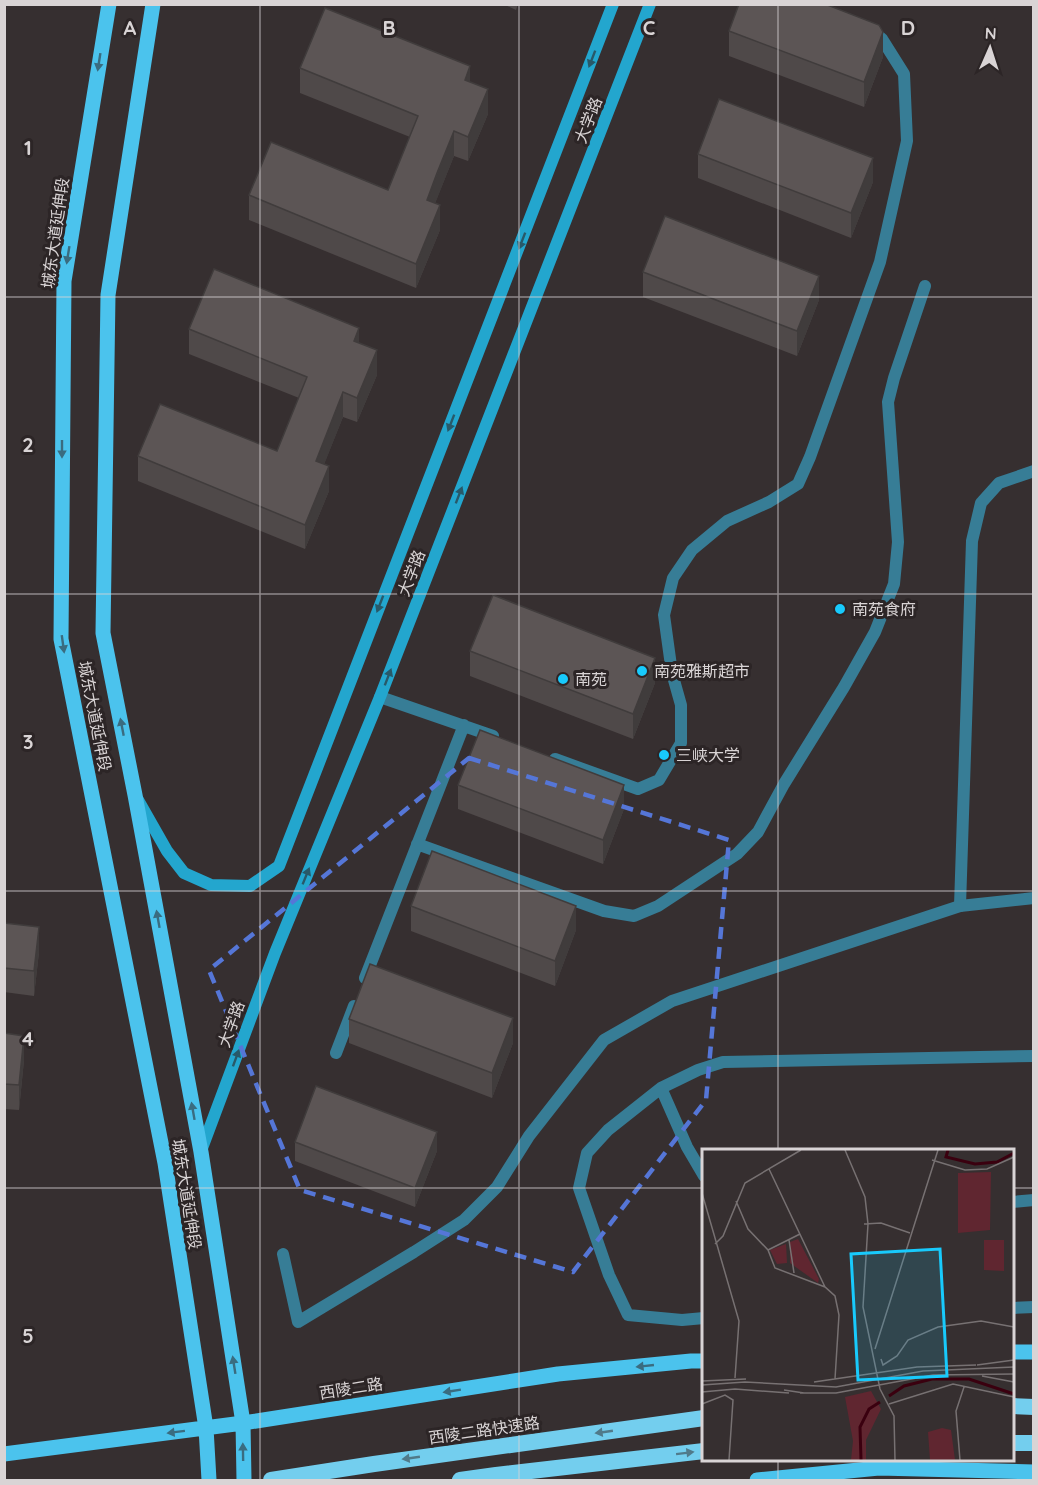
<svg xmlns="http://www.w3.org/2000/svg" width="1038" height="1485" font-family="Quicksand,'Noto Sans SC',sans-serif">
<rect width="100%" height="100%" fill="#362f30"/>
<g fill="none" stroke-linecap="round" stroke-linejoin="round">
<!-- service -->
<path stroke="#377d96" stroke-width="12" d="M380,697l113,39
M555,759l83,30 21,-9 22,-37v-38l-9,-32 -8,-58 9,-37 19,-28 35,-29 42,-19 29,-18 12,-27 70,-195 27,-121 -3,-67 -22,-35 -9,-8
M417,844l187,67 30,5 24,-10 79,-52 21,-22 26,-48 60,-97 31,-55 19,-48 4,-42 -10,-140 6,-24 31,-92
M960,906l12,-365 9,-38 18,-20 35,-12
M365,978l99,-253
M336,1053l18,-47
M661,1088l26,59 17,29
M1012,1202l22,-2
M1012,1308l22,-1
M704,1318l-22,2 -54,-5 -19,-40 -30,-87 8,-35 21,-23 53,-42 37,-18 25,-8 311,-6"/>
<!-- minor -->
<path stroke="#377d96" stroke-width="12" d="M283,1254l15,68 116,-70 50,-32 33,-33 32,-51 75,-96 68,-39 288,-95 74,-8"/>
<!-- secondary -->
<path stroke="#23a6ce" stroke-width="12" d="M138,800l29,51 17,22 27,12 39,1 29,-20 334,-862
M201,1151l74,-198 105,-256 270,-693"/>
<!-- primary -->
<path stroke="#4bc3ed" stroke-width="15" d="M109,4l-45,277 -3,358 104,524 41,265 3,52
M153,4l-45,291 -5,338 32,162 66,357 42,271 1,57
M1012,1352h22
M4,1454l239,-31 315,-49 133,-13h13
M757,1480l122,-12 155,4"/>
<!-- trunk -->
<path stroke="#73ceee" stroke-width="16" d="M1012,1406l22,1
M1012,1443h22
M271,1480l103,-16 330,-46
M460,1480l36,-5 208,-24"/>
</g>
<!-- wall -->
<path fill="#4f4949" d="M503,4h15l-2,6z
M729,31l154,26 -19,50 -135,-51z
M300,68l170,14 18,32 -20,47 -14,-5 -17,42 -2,5 5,27 -24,58 -167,-68v-25l139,-5 22,-53 -110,-44z
M698,154l175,28 -22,56 -153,-60z
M643,272l176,28 -22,56 -154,-59z
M189,329l170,14 18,32 -20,47 -14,-5 -19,47 5,27 -24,58 -167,-68v-25l139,-5 22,-53 -110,-44z
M470,651l185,32 -22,56 -163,-63z
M458,785l166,24 -21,55 -145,-55z
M411,906l165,24 -21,56 -144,-55z
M4,923l35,29 -5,44 -30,-4z
M349,1019l164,24 -21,55 -143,-55z
M4,1033l20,27 -5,50 -15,-1z
M295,1142l142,9 -22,56 -120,-46z"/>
<!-- shaded-wall -->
<path fill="#403c3c" d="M883,32v25l-19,50v-25z
M470,66v25l-5,-11z
M488,89v25l-20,47v-24z
M454,131v25l-27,68v-24z
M873,158v24l-22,56v-25z
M440,205v25l-24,58v-24z
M819,276v24l-22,56v-25z
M359,328v24l-5,-11z
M377,350v25l-20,47v-24z
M343,392v25l-27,68v-24z
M329,466v25l-24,58v-24z
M655,658v25l-22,56v-25z
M624,785v24l-21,55v-24z
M576,906v24l-21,56v-25z
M39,927v25l-5,44v-25z
M513,1018v25l-21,55v-25z
M24,1036v24l-5,50v-25z
M437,1132v19l-22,56v-19z"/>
<!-- building -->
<path fill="#5c5555" stroke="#403c3c" stroke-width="1.5" d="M739,4h86l54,21 4,7 -19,50 -135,-51z
M325,8l145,58 -5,14 23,9 -20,48 -14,-6 -17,42 -10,27 13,5 -24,59 -167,-69 22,-53 117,48 30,-74 -118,-48z
M719,99l154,59 -22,55 -153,-59z
M665,216l154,60 -22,55 -154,-59z
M214,269l145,59 -5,13 23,9 -20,48 -14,-6 -27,69 13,5 -24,59 -167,-69 22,-52 117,47 30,-74 -118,-48z
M493,595l162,63 -22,56 -163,-63z
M480,730l144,55 -21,55 -145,-55z
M432,851l144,55 -21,55 -144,-55z
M4,923l35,4 -5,44 -30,-3z
M370,964l143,54 -21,55 -143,-54z
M4,1033l20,3 -5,49 -15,-1z
M316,1086l121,46 -22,56 -120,-46z"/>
<!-- one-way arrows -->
<defs><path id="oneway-solid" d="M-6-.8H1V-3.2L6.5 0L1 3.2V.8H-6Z" transform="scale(1.5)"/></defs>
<g fill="#285969">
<use href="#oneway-solid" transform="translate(592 59) rotate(111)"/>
<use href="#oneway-solid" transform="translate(522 241) rotate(111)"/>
<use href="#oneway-solid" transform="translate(451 423) rotate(111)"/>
<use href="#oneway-solid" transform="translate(459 495) rotate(-69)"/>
<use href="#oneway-solid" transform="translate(380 604) rotate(111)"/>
<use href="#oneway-solid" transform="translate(388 677) rotate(-69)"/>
<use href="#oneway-solid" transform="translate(306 876) rotate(-68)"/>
<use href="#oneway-solid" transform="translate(236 1058) rotate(-70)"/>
</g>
<g fill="#3a6c80">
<use href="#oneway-solid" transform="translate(99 62) rotate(99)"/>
<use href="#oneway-solid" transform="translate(68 255) rotate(99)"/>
<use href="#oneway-solid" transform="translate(62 449) rotate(90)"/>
<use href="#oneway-solid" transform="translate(63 644) rotate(82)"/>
<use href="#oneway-solid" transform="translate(122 727) rotate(-101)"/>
<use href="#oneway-solid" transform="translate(158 919) rotate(-100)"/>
<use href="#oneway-solid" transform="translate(193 1111) rotate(-100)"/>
<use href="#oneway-solid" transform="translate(234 1365) rotate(-99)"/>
<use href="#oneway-solid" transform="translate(645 1366) rotate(174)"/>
<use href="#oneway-solid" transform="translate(452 1391) rotate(171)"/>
<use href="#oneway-solid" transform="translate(176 1432) rotate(173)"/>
<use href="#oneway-solid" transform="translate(243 1452) rotate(-91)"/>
</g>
<g fill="#507a8a">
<use href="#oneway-solid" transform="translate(604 1432) rotate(172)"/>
<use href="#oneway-solid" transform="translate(685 1453) rotate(-7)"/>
<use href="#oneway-solid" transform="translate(411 1458) rotate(172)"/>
</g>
<!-- marked area -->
<path fill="none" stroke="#5576d7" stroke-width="4.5" stroke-dasharray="12 8" stroke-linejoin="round" d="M469,758l260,82 -23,260 -133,172 -273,-82 -91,-220z"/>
<!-- grid -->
<path fill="none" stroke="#d9d4d5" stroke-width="1.5" stroke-opacity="0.55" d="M260,4v1476M519,4v1476M778,4v1146M4,297h1030M4,594h1030M4,891h1030M4,1188h700M1012,1188h22M778,1460v20"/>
<!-- markers -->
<g fill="#18cafc" stroke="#2c2526" stroke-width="2">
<circle cx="840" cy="609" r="6"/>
<circle cx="642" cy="671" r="6"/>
<circle cx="563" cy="679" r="6"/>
<circle cx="664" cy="755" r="6"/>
</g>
<g text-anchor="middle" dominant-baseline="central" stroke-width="6" stroke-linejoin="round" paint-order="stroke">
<!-- street labels -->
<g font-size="16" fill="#d9d4d5" stroke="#2c2526">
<text transform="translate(588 120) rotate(-69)">大学路</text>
<text transform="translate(55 233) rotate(-82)">城东大道延伸段</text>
<text transform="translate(411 573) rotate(-69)">大学路</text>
<text transform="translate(95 716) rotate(79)">城东大道延伸段</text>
<text transform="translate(231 1024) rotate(-70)">大学路</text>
<text transform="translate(187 1194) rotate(81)">城东大道延伸段</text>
<text transform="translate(351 1388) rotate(-9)">西陵二路</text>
<text transform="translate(484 1430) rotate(-8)">西陵二路快速路</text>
</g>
<!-- poi labels -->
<g font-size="16" fill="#d9d4d5" stroke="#2c2526" text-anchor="start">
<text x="852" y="609">南苑食府</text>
<text x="654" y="671">南苑雅斯超市</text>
<text x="575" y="679">南苑</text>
<text x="676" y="755">三峡大学</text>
</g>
</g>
<!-- overview -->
<g transform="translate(702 1149)">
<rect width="312" height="312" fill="#362f30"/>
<path d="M96,90l21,40 -1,4 -28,-20v-21zM84,95l1,19 -10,1 -7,-14z" fill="#602630"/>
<path d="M169,242l10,18 -15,31v20h-15l2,-19 -8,-44z" fill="#602630"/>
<path d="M289,23l-1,58 -32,3v-60zM282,91h20v31l-20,-1zM240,279l9,2 4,30h-25l-2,-28z" fill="#602630"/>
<path fill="none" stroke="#3a000f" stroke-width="3" d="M246,1l-2,7 29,7 22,-2 17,-9M187,247l15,-10 28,-7h37l45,15M159,311l-1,-33 9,-18 11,-7"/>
<path fill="none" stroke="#777172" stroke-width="1.5" d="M143,1l20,47 3,27 -5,83 17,82 14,27 1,44M230,11l33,10 22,-1 27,-12M67,20l56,118M0,44l37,128 -4,57M34,52l12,28 20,21 7,18 50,19 10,9 4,19 -4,64M162,75l17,-1 29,10M87,91l5,33M13,95l8,-8 22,-53 56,-33M66,101l32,-16M173,200l63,-199M179,210l2,6 14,-9 11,-16 30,-13 43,-6 33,6M275,216l37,-5M280,227l32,6M0,232l44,-2M112,233l103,-15 59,-2M0,236l43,-3 91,5 87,-16 91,-4M82,241l20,3M0,243l33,-3 54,4M98,244h36l97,-18 81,-1M0,255l23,-9 8,5 -4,60M187,255l64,-20 61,13M258,311l-4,-49 8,-24"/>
<path fill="#18cafc" fill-opacity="0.15" stroke="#18cafc" stroke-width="3" d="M238,100l7,127 -89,4 -7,-126z"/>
<rect width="312" height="312" fill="none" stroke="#d9d4d5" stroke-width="3"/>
</g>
<g font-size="20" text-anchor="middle" font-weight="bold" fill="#d9d4d5" stroke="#2c2526" stroke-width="6" stroke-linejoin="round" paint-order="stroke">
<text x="130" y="35">A</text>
<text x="389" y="35">B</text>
<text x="649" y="35">C</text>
<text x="908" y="35">D</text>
<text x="28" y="155">1</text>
<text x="28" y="452">2</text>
<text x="28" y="749">3</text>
<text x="28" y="1046">4</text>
<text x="28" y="1343">5</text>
</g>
<!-- border -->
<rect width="1038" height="1485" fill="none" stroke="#d9d4d5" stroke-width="12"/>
<!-- north arrow -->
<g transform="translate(990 48) rotate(3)" stroke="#2c2526" stroke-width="4.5" paint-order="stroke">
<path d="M0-4.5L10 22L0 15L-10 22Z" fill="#d9d4d5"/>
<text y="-9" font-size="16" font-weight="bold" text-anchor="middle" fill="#d9d4d5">N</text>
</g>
</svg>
